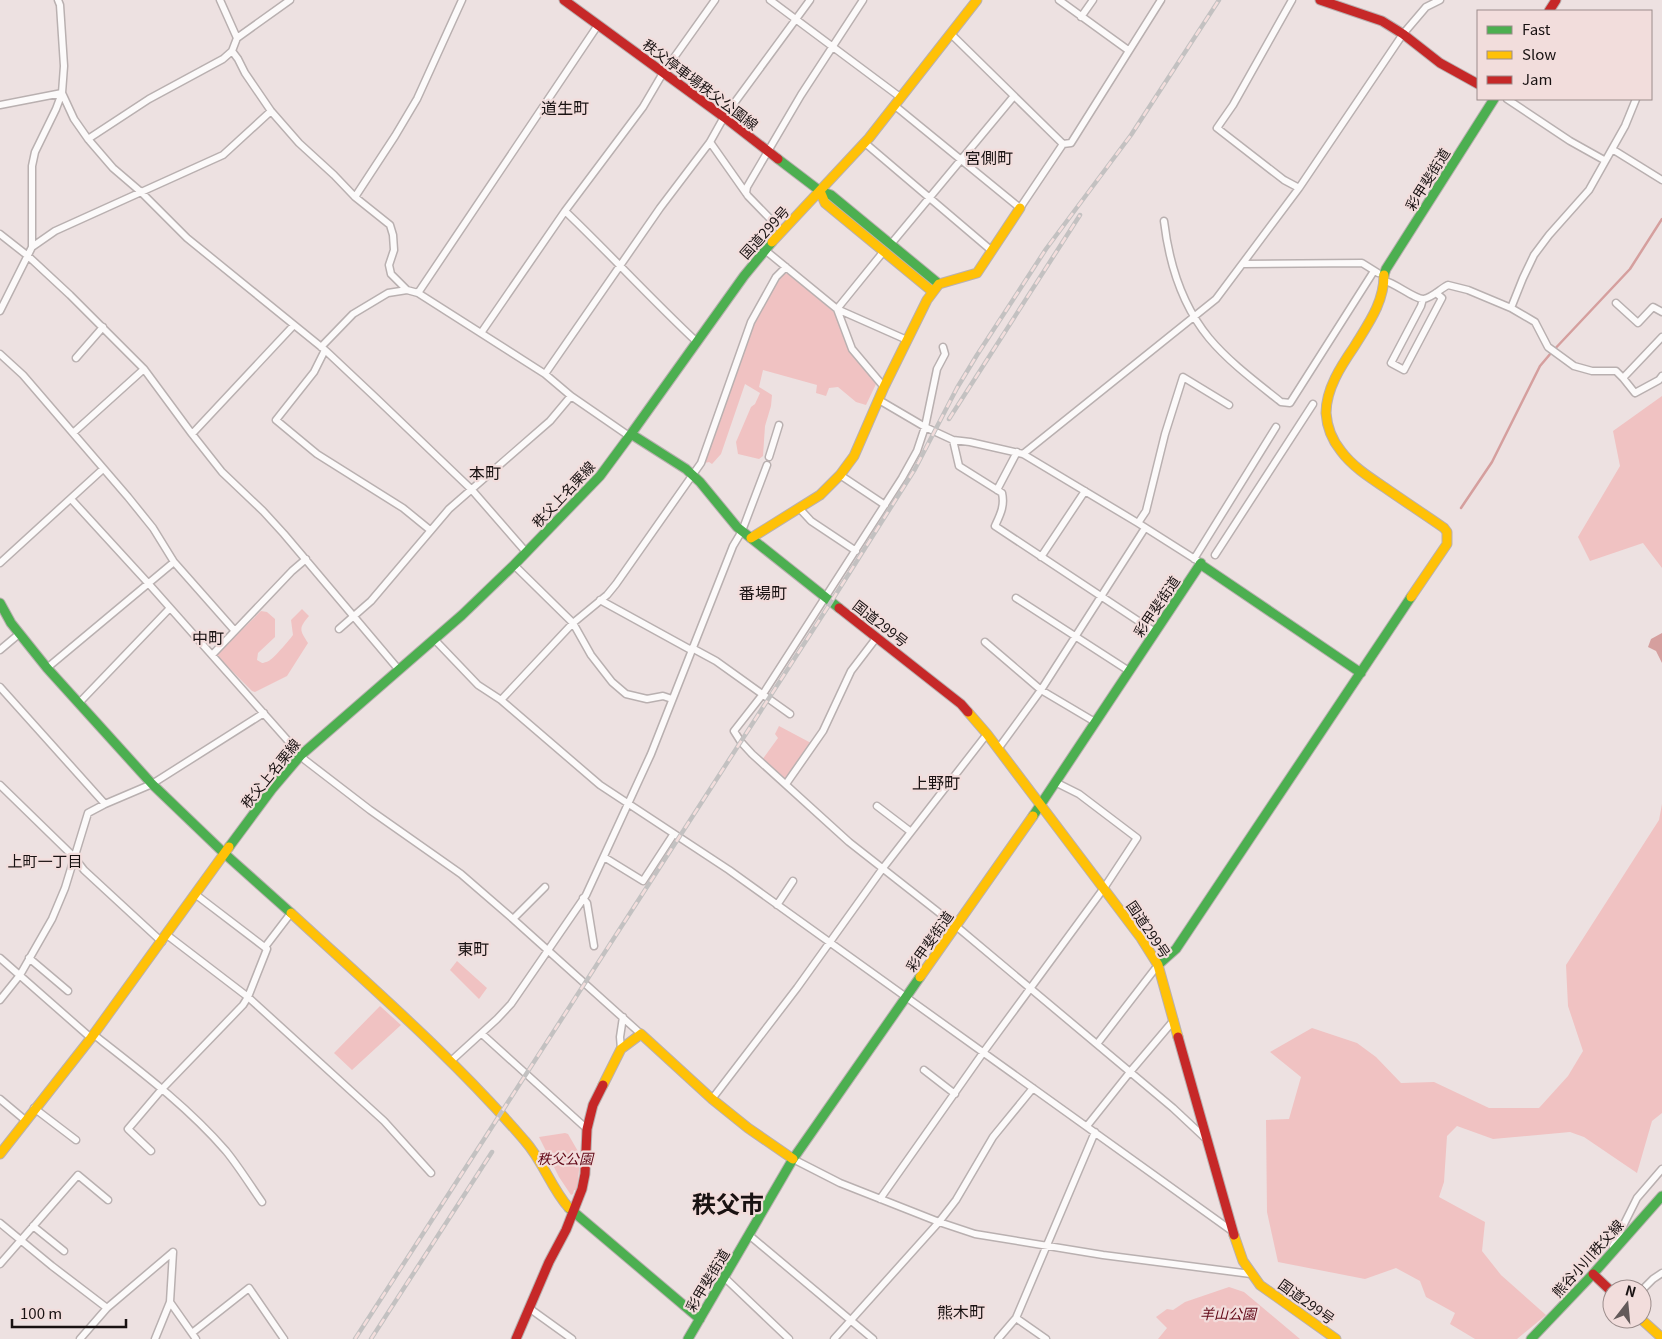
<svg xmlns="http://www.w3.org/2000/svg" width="1662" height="1339" font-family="Georgia,'Noto Sans JP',serif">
<rect width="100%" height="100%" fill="#ede1e1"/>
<!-- green -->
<path fill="#f0c2c2" d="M789,273l48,42 13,35 26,34 -10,21 -10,-3 -18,-15 -9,1 -3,8 -10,-3 1,-8 -54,-15 -4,17 13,8 -1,11 -6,20 -2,30 -4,3 -21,-5 -2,-12 15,-35 4,-3 5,-11 -15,-9 -24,70 -9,10 -3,-2 -4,1 48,-138 19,-36 12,-15z
M1662,396v172l-19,-25 -53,18 -12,-24 42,-71 -7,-35z
M302,609l7,7c-11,13 -9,14 -1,27l-21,33 -32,16 -3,-1 -36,-36 45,-44 6,1 8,7v18l-17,16 -1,7 5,3c2,0 7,-2 8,-3 3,-1 22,-23 23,-25l-2,-15z
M779,726l32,17 -25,37 -24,-20 16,-22 -3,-4z
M1662,804v309l-10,8 -15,52 -53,-36 -14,-5 -77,7 -36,-13 -10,10 -3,46 -5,15 46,25 -3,29 19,24 45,40 -29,24h-42l-25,-15 5,-11 -29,-16 -6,-16 -24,-13 -31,11 -87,-17 -11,-50 -1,-92 23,-1 12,-42 -31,-25 42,-24 45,15 19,14 25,26 33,-1 55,26h50l29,-32 15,-25 -15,-45 -2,-41 93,-145z
M457,961l30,27 -8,11 -29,-29z
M380,1006l21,19 -49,45 -18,-17z
M565,1133l3,1 11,19 1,7 -3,30h-3l-1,4 -2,1 -12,-18 -20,-40z
M1229,1287l15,5 56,47h-142l9,-11 -11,-11 11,-8 6,1 12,-8z"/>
<!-- water -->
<path fill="#d59f9e" d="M1662,633v30l-6,-12 -8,-4 3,-8z"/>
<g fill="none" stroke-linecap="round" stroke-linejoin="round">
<!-- stream -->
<path stroke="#d59f9e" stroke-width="2.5" d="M1461,508l31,-46 48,-96 11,-13 79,-84 32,-50"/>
<!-- street casing -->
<g stroke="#b9b0b0" stroke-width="9">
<path id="street" d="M770,0l130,97
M1059,0l69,50
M1292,0l-59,105 -16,23 67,52 15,8
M1081,17l12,-17
M951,34l112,110
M237,38l53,-38
M232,51l6,8 7,14 26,38 28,32 35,32 21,22 35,28 3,10 1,15 -5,15 2,9 16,16
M62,93l12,26 14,20 25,29 28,24 46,46 138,112 51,48 96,92 54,62
M1507,99l63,42 34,19
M0,105l62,-12
M894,105l126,103 43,-64 8,-1 90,-143
M88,139l61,-40 74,-40 9,-8 5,-13 -17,-38
M710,142l38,54 34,35
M865,143l127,108
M1612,149l50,31
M746,193l1,-6 54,-92 62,-95
M355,197l40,-61 22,-37 45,-99
M565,211c45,43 87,89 132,131
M1164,221c5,42 17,83 45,117 20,24 47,44 72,64l9,1 84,-132
M0,234l28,22 42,39 74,74 48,65 30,38 41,39 21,23 115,136
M891,244l123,-148
M32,247l23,-16 168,-76 48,-44
M765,250l72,59 70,31
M1243,264l119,-1 16,10
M1385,281c10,2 31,19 39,18 9,-2 16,-10 24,-14l20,5 43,18 24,14 13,25 26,19 18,5h24l7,7 39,-41
M418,293l180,-268
M1423,299l-2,7 -30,57 13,7 38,-72 -6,-5
M1616,303l22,20 15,-16 9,5
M1511,308l12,-30 11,-23 15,-20 40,-45 36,-64 11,-27
M837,309l15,40 32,38
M837,309l47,-58
M0,311l32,-64v-81l3,-14 21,-43 6,-16 2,-27 -4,-61 -2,-5
M481,333l84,-122 78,-104 20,-34 52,-73
M321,347l32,-33 35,-21 19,-3 11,3 127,81 26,22 58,40
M943,347l2,7 -8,15 -12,58 -8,24 -15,27 -139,216 -29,37 7,11 11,12 97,88 107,84 217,182 31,29
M325,350l-11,22 -38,48 41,34 86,54 27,22
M0,354l23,21 105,122 25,31 21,34 61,69
M76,358l27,-31
M545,374l115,-166 50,-66 14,-25 86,-117
M1623,378l12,15 24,-13 3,-4
M879,400l46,27 28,13 17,2 53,12 115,69 63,40
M73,433l71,-64
M192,434l102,-109
M953,440l6,26 43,27c3,13 -2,22 -7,33l160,106
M1023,454l193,-155 83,-111 104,-154 23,-27 14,-7
M769,457l10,-32
M840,475l45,30
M997,490l20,-38
M71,499l77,84 157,177 65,50 91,64 52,45 128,115
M799,508l12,13 45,30
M1138,523l8,-12 19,-77 18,-57 46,28
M1215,555l98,-151
M1041,557l44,-66
M1194,559l82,-132
M0,563l103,-94
M514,565l59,58 18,32 21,27 14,12 21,5 16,-3 9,3
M1016,598l113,73
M600,600l91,50
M339,629l32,-28 78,-92 101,-88 21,-25
M434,639l44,46 23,15 99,85 129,85 503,361
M985,642l56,48 54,32
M692,648l24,13 74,53
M0,650l19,-16
M212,655l80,-84 14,-12
M47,668l127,-106
M0,687l105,117
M501,700l72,-77 34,-28 9,-11 85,-121 50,-141 25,-45 10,-10
M79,703l91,-95
M998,749l43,-59 104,-162
M786,784l37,-53 28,-60 26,-34
M0,785l74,72 10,13 78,72
M877,806l34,26
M604,857l39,24 30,-46
M583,898l4,5 7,43
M777,905l16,-24
M513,919l32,-32
M167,935l81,62 136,124 47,52
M265,947l26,-34
M0,958l91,80
M29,958l39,33
M0,1000l20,-25 32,-56 13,-31 23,-75 17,-9 47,-20 112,-71
M93,1034c46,36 95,73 133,117 13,16 24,34 36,51
M482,1034l105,95
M1097,1044l61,-79
M621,1049l-1,-12 3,-20
M451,1061l46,-42 14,-15 75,-109 65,-141 82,-208 9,-15 25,-66
M924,1070l31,24
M0,1099l25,21
M712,1099l85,-111 86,-120 104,-134
M34,1108l42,32
M1087,1126l43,-54 44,-52
M151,1151l-23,-22 34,-40 81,-84 5,-8 19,-48 -72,-55
M793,1159l47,24 99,39 36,12 128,21 148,19
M880,1199l105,-149 119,-162 33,-50 -58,-44 -24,-12
M0,1223l52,43 55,42
M33,1226l31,25
M749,1235l124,104
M1613,1250v-4l24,-48 25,-29
M0,1264l78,-89 30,25
M725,1278l64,61
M1642,1290l11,-11 9,-6
M170,1302l26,37
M529,1308l43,31
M1016,1318l30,21
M192,1333l57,-45 35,51
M80,1339l27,-31 66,-56
M155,1339l15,-37 3,-50
M834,1339l105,-117 17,-22 37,-63 40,-49
M998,1339l18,-21 79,-186"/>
</g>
<!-- fast casing -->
<g stroke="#b9b0b0" stroke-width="11">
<path id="fast" d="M778,159l42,32 11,4 108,89
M772,242l-28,34 -113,158 55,35 14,13 37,45 102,81
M1384,275l2,-6 108,-170
M1200,564l161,109
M0,603l11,20 36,45 105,116 73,70 66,59
M1033,816l168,-253
M229,847l43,-58 29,-34 161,-140 52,-50 86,-89 31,-42
M1158,965l18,-16 235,-352
M569,1208l131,111
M688,1339l105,-180 127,-182
M1531,1339l62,-65 69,-78"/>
</g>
<!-- slow casing -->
<g stroke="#b9b0b0" stroke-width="11">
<path id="slow" d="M820,191l5,12 108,89
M772,242l97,-104 108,-138
M1384,275c0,28 -16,49 -30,72 -13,19 -28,42 -28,66 1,14 6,27 15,38 11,15 28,26 43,36 20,14 40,27 60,41l3,4v12l-36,53
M751,538l69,-43 20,-20 14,-19 30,-69 43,-87 12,-16 38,-11 43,-65
M968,712l19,22 154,204 17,27 20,72
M291,913c80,74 163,145 234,228 18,20 26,47 44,67
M920,977l113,-161
M603,1085l18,-36 20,-15 71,65 36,29 45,31
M0,1154l91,-116 138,-191
M1234,1235l9,26 17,24 76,54
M1641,1319l21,19"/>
</g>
<!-- jam casing -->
<g stroke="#b9b0b0" stroke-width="11">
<path id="jam" d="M564,0l160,117 54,42
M1320,0l62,21 21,13 37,29 38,21
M1549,11l7,-11
M839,608l122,96 7,8
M1178,1037l56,198
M1593,1274l19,18
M516,1339l33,-77 17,-32 16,-41 3,-15 2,-45 6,-24 10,-20"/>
</g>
<!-- street -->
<use href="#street" stroke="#fcfafa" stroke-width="6"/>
<!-- fast -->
<use href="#fast" stroke="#4caf50" stroke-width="9"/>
<!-- slow -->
<use href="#slow" stroke="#ffc107" stroke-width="9"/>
<!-- jam -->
<use href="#jam" stroke="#c62828" stroke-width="9"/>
<!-- rail casing -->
<g stroke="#c3c1c1" stroke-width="4.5">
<path id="rail" d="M949,419l131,-204
M355,1339l476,-737 84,-133 42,-81 20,-33 69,-106 85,-114 88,-135
M371,1339l121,-187"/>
</g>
<!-- rail -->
<use href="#rail" stroke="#f2dddc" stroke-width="2.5" stroke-dasharray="8" stroke-linecap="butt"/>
</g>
<g text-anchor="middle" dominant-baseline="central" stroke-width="4.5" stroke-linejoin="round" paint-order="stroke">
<!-- street labels -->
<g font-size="14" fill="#191212" stroke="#f2dddc">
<text transform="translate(701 84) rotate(37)">秩父停車場秩父公園線</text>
<text transform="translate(1427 179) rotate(-58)">彩甲斐街道</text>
<text transform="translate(764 232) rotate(-48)">国道299号</text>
<text transform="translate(563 494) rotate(-47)">秩父上名栗線</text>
<text transform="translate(1156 606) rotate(-56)">彩甲斐街道</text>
<text transform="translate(881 623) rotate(38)">国道299号</text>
<text transform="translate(270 773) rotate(-51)">秩父上名栗線</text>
<text transform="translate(1149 929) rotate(56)">国道299号</text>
<text transform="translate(929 941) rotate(-55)">彩甲斐街道</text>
<text transform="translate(1587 1258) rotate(-48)">熊谷小川秩父線</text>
<text transform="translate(707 1280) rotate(-59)">彩甲斐街道</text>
<text transform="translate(1307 1301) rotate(36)">国道299号</text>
</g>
<!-- park labels -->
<g font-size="14" font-style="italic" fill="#600615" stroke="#f2dddc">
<text x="565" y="1158">秩父公園</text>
<text x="1228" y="1313">羊山公園</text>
</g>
<!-- neighbourhood labels -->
<g font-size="15" fill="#191212" stroke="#f2dddc">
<text x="45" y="860">上町一丁目</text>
</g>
<!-- quarter labels -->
<g font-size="16" fill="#191212" stroke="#f2dddc">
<text x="565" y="107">道生町</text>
<text x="989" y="157">宮側町</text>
<text x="485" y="472">本町</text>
<text x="763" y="592">番場町</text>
<text x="208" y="637">中町</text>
<text x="936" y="782">上野町</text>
<text x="473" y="948">東町</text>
<text x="961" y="1311">熊木町</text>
</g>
<!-- town labels -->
<g font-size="24" font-weight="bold" fill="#191212" stroke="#f2dddc">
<text x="728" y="1202">秩父市</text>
</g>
</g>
<!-- legend -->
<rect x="1477" y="10" width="175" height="90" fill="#f2dddc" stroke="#9b8c8b"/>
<rect x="1487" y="26" width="25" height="8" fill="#4caf50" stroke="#9b8c8b"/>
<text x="1522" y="35" font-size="15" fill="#191212">Fast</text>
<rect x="1487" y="51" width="25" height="8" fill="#ffc107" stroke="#9b8c8b"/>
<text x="1522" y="60" font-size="15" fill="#191212">Slow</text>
<rect x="1487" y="76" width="25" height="8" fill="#c62828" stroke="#9b8c8b"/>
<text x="1522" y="85" font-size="15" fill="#191212">Jam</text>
<!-- north arrow -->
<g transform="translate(1627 1304) rotate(16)"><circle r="24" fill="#f2dddc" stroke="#9b8c8b"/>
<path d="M0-4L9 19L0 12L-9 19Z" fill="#635a5a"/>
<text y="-8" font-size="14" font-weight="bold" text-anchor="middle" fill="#191212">N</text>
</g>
<!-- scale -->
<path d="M12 1319v8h114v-8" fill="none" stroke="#191212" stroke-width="2.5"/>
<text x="20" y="1319" font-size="15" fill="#191212" stroke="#f2dddc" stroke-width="4" paint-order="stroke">100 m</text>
</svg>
